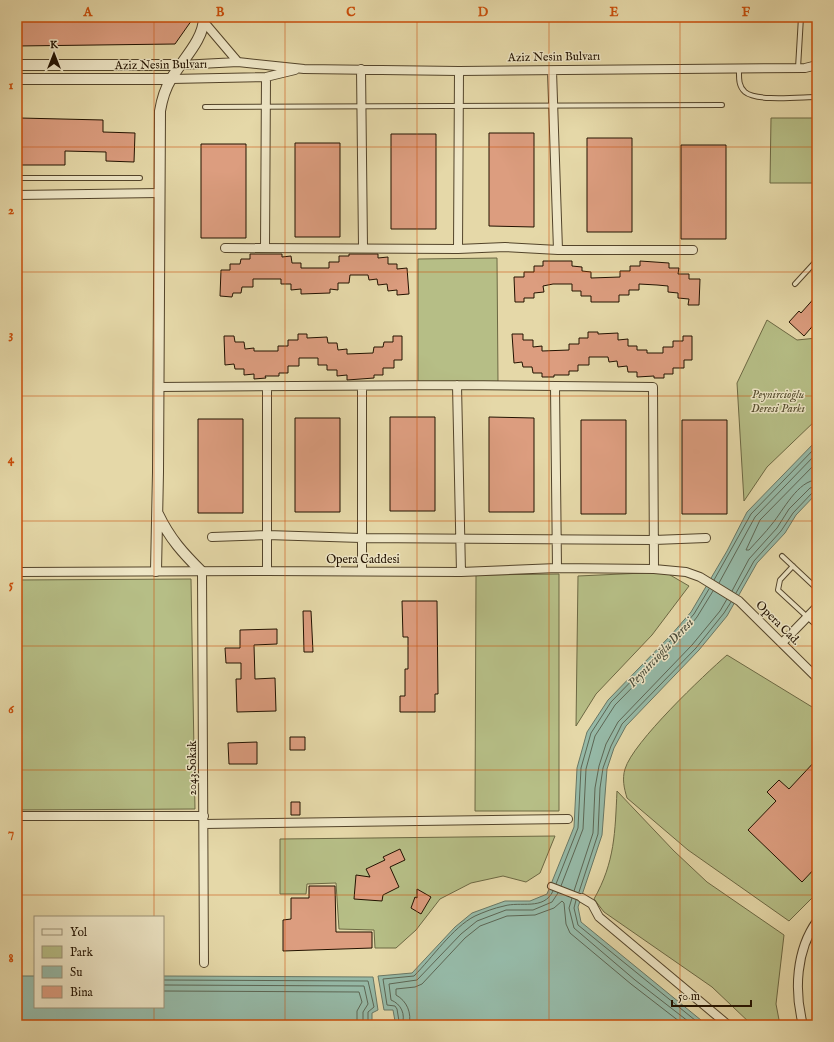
<svg xmlns="http://www.w3.org/2000/svg" width="834" height="1042" font-family="'IM FELL English',serif">
<rect width="100%" height="100%" fill="#e5d8a8"/>
<filter id="stains"><feTurbulence type="fractalNoise" baseFrequency=".005" numOctaves="4"/><feColorMatrix values="0 0 0 0 .2 0 0 0 0 .09 0 0 0 0 .02 0 0 0 .5 -.17"/></filter>
<radialGradient id="worn" r=".72"><stop offset=".6" stop-color="#630" stop-opacity="0"/><stop offset="1" stop-color="#630" stop-opacity=".3"/></radialGradient>
<!-- green -->
<path fill="#b6be86" stroke="#6c6843" d="M771,118h46v65h-47z
M497,258l1,124h-80v-123z
M767,320l30,20 20,-2v81l-50,48 -23,34 -7,-118z
M665,572l24,14 -37,49 -56,59 -20,32 2,-150z
M559,574v237h-84l1,-236z
M191,579l4,230 -178,1v-230z
M727,655l90,55v183l-28,28 -101,-71 -61,-52c-3,-10 -5,-19 -2,-29 8,-27 79,-94 102,-114z
M617,791l57,60 33,31 77,53 -8,69 4,21h-28l-40,-38 -108,-75 -10,-13c21,-37 21,-67 23,-108z
M555,836l-15,37 -14,9 -23,-6 -32,7 -31,16 -24,31 -20,18h-21l-1,-18 -35,-1 -3,-46 -29,1 -1,10h-26v-55z"/>
<!-- water -->
<path fill="#96baa8" stroke="#687765" d="M817,440v53l-21,22 -11,18 -28,30 -30,53 -28,34 -73,76 -12,22 -7,21 -5,66 -24,72 3,15 126,103h-690v-49h18v31h128v-31l210,1 5,33 -6,3v12l23,-4 -2,-11h-9l-6,-34 34,-3 43,-46 17,-14 33,-12h25l17,-7 27,-67 3,-59 10,-36 21,-32 63,-65 20,-23 36,-61 20,-39z"/>
<g fill="none" stroke-linecap="round" stroke-linejoin="round">
<!-- shore -->
<path stroke="#5c6654" stroke-width="1" d="M817,462l-57,58 -14,30h3c8,-9 16,-17 23,-26 11,-13 26,-44 45,-44
M714,580l37,-66 66,-68
M719,583l36,-66 62,-64
M732,591l17,-32 28,-31 12,-19 21,-21 7,-2
M736,593l18,-32 27,-30 12,-18 20,-21 4,-1
M556,884l22,-56 3,-60 10,-35 20,-31 63,-65 20,-23 15,-25
M561,886l22,-57 3,-60 9,-33 20,-31 63,-64 19,-24 16,-26
M574,891l19,-58 2,-45 4,-22 7,-22 12,-22 74,-77 28,-34 7,-12
M579,892l19,-58 2,-46 3,-20 8,-22 11,-22 74,-76 28,-35 7,-11
M572,898l-3,10 5,20 61,52 58,45
M576,900l-2,8 4,17 123,100
M163,980l205,1 6,26 -6,5v13
M163,985l201,1 4,18 -5,8v13
M163,991l196,1 3,10 -5,9v14
M395,1025l4,-4 -2,-12 -2,-3 -8,-1 -4,-26 31,-3c18,-18 39,-49 61,-60 9,-4 19,-8 29,-10 16,-5 40,5 49,-15
M402,1025c4,-11 -1,-21 -11,-25l-2,-16 28,-4 44,-46 16,-13 29,-11h27l19,-8 6,-9
M409,1025c3,-12 -2,-24 -13,-30v-6l19,-2 7,-3 43,-46 15,-12 27,-10 28,-1 19,-7 8,-7 2,2 2,21 4,9 61,51 53,41"/>
</g>
<!-- building -->
<path fill="#dc9d7f" stroke="#221200" d="M17,17h177l-19,27 -158,2z
M20,118l83,2v12l32,1 -1,29 -28,-1v-9l-41,-1v14h-44z
M489,133h45v94l-45,-1z
M391,134h45v95h-45z
M587,138h45v94h-45z
M295,143h45v94h-45z
M201,144h45v94h-45z
M681,145h45v94h-45z
M250,254h32v3l9,-1 1,7h9v5h28v-6h10v-6h10v-2h29v4l10,-1v7h9v5l10,-1 2,26 -12,1v-5l-9,1 -1,-7 -9,1 -1,-6 -8,1 -1,-5h-18l-1,8h-11v7l-8,-1v4l-29,1v-5l-10,1v-6h-10v-5h-28v8h-11l-1,6h-8l-1,4 -12,-1 1,-26h9v-6h10l1,-5h9z
M543,261h29v5l10,1v4l9,1v6l29,-1v-6h10v-5h10v-5l29,2v5h10l-1,6h11v5h11l-1,26h-11l1,-6 -11,-1v-5l-10,-1v-6l-11,-1 -18,-1v6h-10v5h-10v7h-28v-6h-10v-5h-9v-7h-19l-10,2 1,6 -10,1v5h-10v4h-9l-1,-25h10v-5h10v-6h9z
M817,295v26l-13,15 -15,-14 10,-11 2,2z
M588,332h10v2l20,-1v7l10,-1v7h9v4h10v3h16v-6h10v-6h10v-5h9v24h-8v8h-11v6h-9v4h-10v-2l-17,1v-5h-9l-1,-6 -9,1 -1,-6 -8,1 -1,-5h-19v8h-11v6h-9v4h-15v2h-12v-4h-9l-1,-6h-9l-1,-5 -8,1 -2,-29h11v6h10v7l9,-1v5l27,-1v-6h10v-6h9z
M298,334h9v4l20,-1 1,6h9l1,7 9,-1v5l26,-1 1,-6h9l1,-5h9v-6h9v24h-8v8h-11v7h-9v3l-27,2v-5l-10,1v-6h-10v-5h-9v-7h-19v8h-11v7h-9v3h-14l1,2 -12,1v-5l-10,1v-6h-9l-1,-5 -9,1 -1,-29h10l1,6h9l1,7 9,-1v3h24v-5h10v-6h10z
M390,417h45v94h-45z
M489,417l45,1v94h-45z
M295,418h45v94h-45z
M198,419h45v94h-45z
M581,420h45v94h-45z
M682,420h45v94h-45z
M402,601h35l1,93h-3v18h-35v-16h5v-27h3v-32h-5z
M303,611h8l2,41h-9z
M277,629v15l-23,1 1,34 20,-1 1,33 -39,1 -1,-33h5v-16h-15l-1,-15h15v-18z
M290,737h15v13h-15z
M257,742v22h-28l-1,-21z
M817,759v107l-15,16 -54,-52 28,-29 -9,-9 12,-12 10,9z
M291,802h9v13h-9z
M400,849l5,11 -15,7 9,20 -16,8 -1,6 -28,-2 2,-24 14,2 -4,-8 19,-9 -2,-3z
M309,886h26l1,46h36v16l-89,3v-31l8,-1v-21h18z
M417,889l14,8 -10,17 -10,-6 4,-11 2,1z"/>
<g fill="none" stroke-linecap="round" stroke-linejoin="round">
<!-- service casing -->
<g stroke="#53442a" stroke-width="6">
<path id="service" d="M739,68c0,9 -1,18 6,24 12,10 56,5 72,5
M798,68l3,-51
M205,107l517,-2
M17,178h123
M795,284l22,-24
M782,556l32,30
M793,566l-13,14 -2,10 39,36"/>
</g>
<!-- pedestrian casing -->
<g stroke="#53442a" stroke-width="8">
<path id="pedestrian" d="M551,886l31,12"/>
</g>
<!-- minor casing -->
<g stroke="#53442a" stroke-width="10">
<path id="minor" d="M204,22l34,40
M180,65l58,-3 66,7 155,2 346,-3 12,-3
M361,69l2,178
M552,71l6,179
M171,79l95,-2 29,-7
M17,195l142,-2
M225,248l233,1 47,-2 53,3h135
M265,248l1,-171
M458,249l1,-178
M457,385l4,187
M158,387l299,-2 196,2 1,182
M267,387v184
M555,387l2,181
M212,537l55,-2 94,3 293,2 52,-2
M362,571v-185
M17,572l250,-1 194,1 96,-4 97,1 32,3 14,5 39,24 78,77
M202,572l2,391
M782,643l35,-36
M17,816h187
M204,824l364,-5
M582,898l10,6 7,13 129,108
M803,1025c-9,-34 -7,-75 14,-104"/>
</g>
<!-- tertiary casing -->
<g stroke="#53442a" stroke-width="12">
<path id="tertiary" d="M17,65h163
M17,79h154
M158,514c12,25 25,39 44,58
M156,571l2,-99 2,-361c2,-12 5,-22 11,-32 11,-19 33,-39 33,-62"/>
</g>
<!-- service -->
<use href="#service" stroke="#eee6c6" stroke-width="4"/>
<!-- pedestrian -->
<use href="#pedestrian" stroke="#eee6c6" stroke-width="6"/>
<!-- minor -->
<use href="#minor" stroke="#eee6c6" stroke-width="8"/>
<!-- tertiary -->
<use href="#tertiary" stroke="#eee6c6" stroke-width="10"/>
</g>
<!-- grid -->
<path fill="none" stroke="#ca4e0a" stroke-width="1" stroke-opacity="0.55" d="M154,17v900M285,17v1008M417,17v1008M549,17v1008M680,17v1008M17,147h800M17,272h800M17,396h800M17,521h800M17,646h800M17,770h800M17,895h800M154,1007v18"/>
<g text-anchor="middle" dominant-baseline="central" stroke-width="3" stroke-linejoin="round" paint-order="stroke">
<!-- street labels -->
<g font-size="12" fill="#221200" stroke="#eee6c6">
<text transform="translate(554 57) rotate(-1)">Aziz Nesin Bulvarı</text>
<text transform="translate(161 65) rotate(-1)">Aziz Nesin Bulvarı</text>
<text x="363" y="559">Opera Caddesi</text>
<text transform="translate(778 623) rotate(45)">Opera Cad.</text>
<text transform="translate(192 768) rotate(-90)">2043.Sokak</text>
</g>
<!-- park labels -->
<g font-size="12" font-style="italic" fill="#564e2f" stroke="#eee6c6">
<text x="778" y="394">Peynircioğlu<tspan x="778" dy="14">Deresi Parkı</tspan></text>
</g>
<!-- water labels -->
<g font-size="13" font-style="italic" fill="#4b4d3b" stroke="#eee6c6">
<text transform="translate(661 653) rotate(-47)">Peynircioğlu Deresi</text>
</g>
</g>
<!-- margin -->
<rect width="834" height="1042" fill="none" stroke="#e5d8a8" stroke-width="44"/>
<!-- legend -->
<rect x="34" y="916" width="130" height="92" fill="#eee6c6" stroke="#9c9177"/>
<rect x="42" y="929" width="20" height="6" fill="#eee6c6" stroke="#9c9177"/>
<text x="70" y="936" font-size="12" fill="#221200">Yol</text>
<rect x="42" y="946" width="20" height="12" fill="#b6be86" stroke="#9c9177"/>
<text x="70" y="956" font-size="12" fill="#221200">Park</text>
<rect x="42" y="966" width="20" height="12" fill="#96baa8" stroke="#9c9177"/>
<text x="70" y="976" font-size="12" fill="#221200">Su</text>
<rect x="42" y="986" width="20" height="12" fill="#dc9d7f" stroke="#9c9177"/>
<text x="70" y="996" font-size="12" fill="#221200">Bina</text>
<!-- north arrow -->
<g transform="translate(54 54)" stroke="#eee6c6" stroke-width="3" paint-order="stroke">
<path d="M0-3L7 15L0 10L-7 15Z" fill="#221200"/>
<text y="-6" font-size="11" font-weight="bold" text-anchor="middle" fill="#221200">K</text>
</g>
<!-- scale -->
<path d="M672 1000v6h79v-6" fill="none" stroke="#221200" stroke-width="2"/>
<text x="678" y="1000" font-size="12" fill="#221200" stroke="#eee6c6" stroke-width="3" paint-order="stroke">50 m</text>
<rect x="22" y="22" width="790" height="998" fill="none" stroke="#ca4e0a" stroke-width="1.5"/>
<g font-size="13" text-anchor="middle" font-weight="bold" fill="#ca4e0a">
<text x="88" y="16">A</text>
<text x="220" y="16">B</text>
<text x="351" y="16">C</text>
<text x="483" y="16">D</text>
<text x="614" y="16">E</text>
<text x="746" y="16">F</text>
<text x="11" y="89">1</text>
<text x="11" y="214">2</text>
<text x="11" y="338">3</text>
<text x="11" y="463">4</text>
<text x="11" y="588">5</text>
<text x="11" y="713">6</text>
<text x="11" y="837">7</text>
<text x="11" y="962">8</text>
</g>
<rect width="100%" height="100%" filter="url(#stains)"/>
<rect width="100%" height="100%" fill="url(#worn)"/>
</svg>
